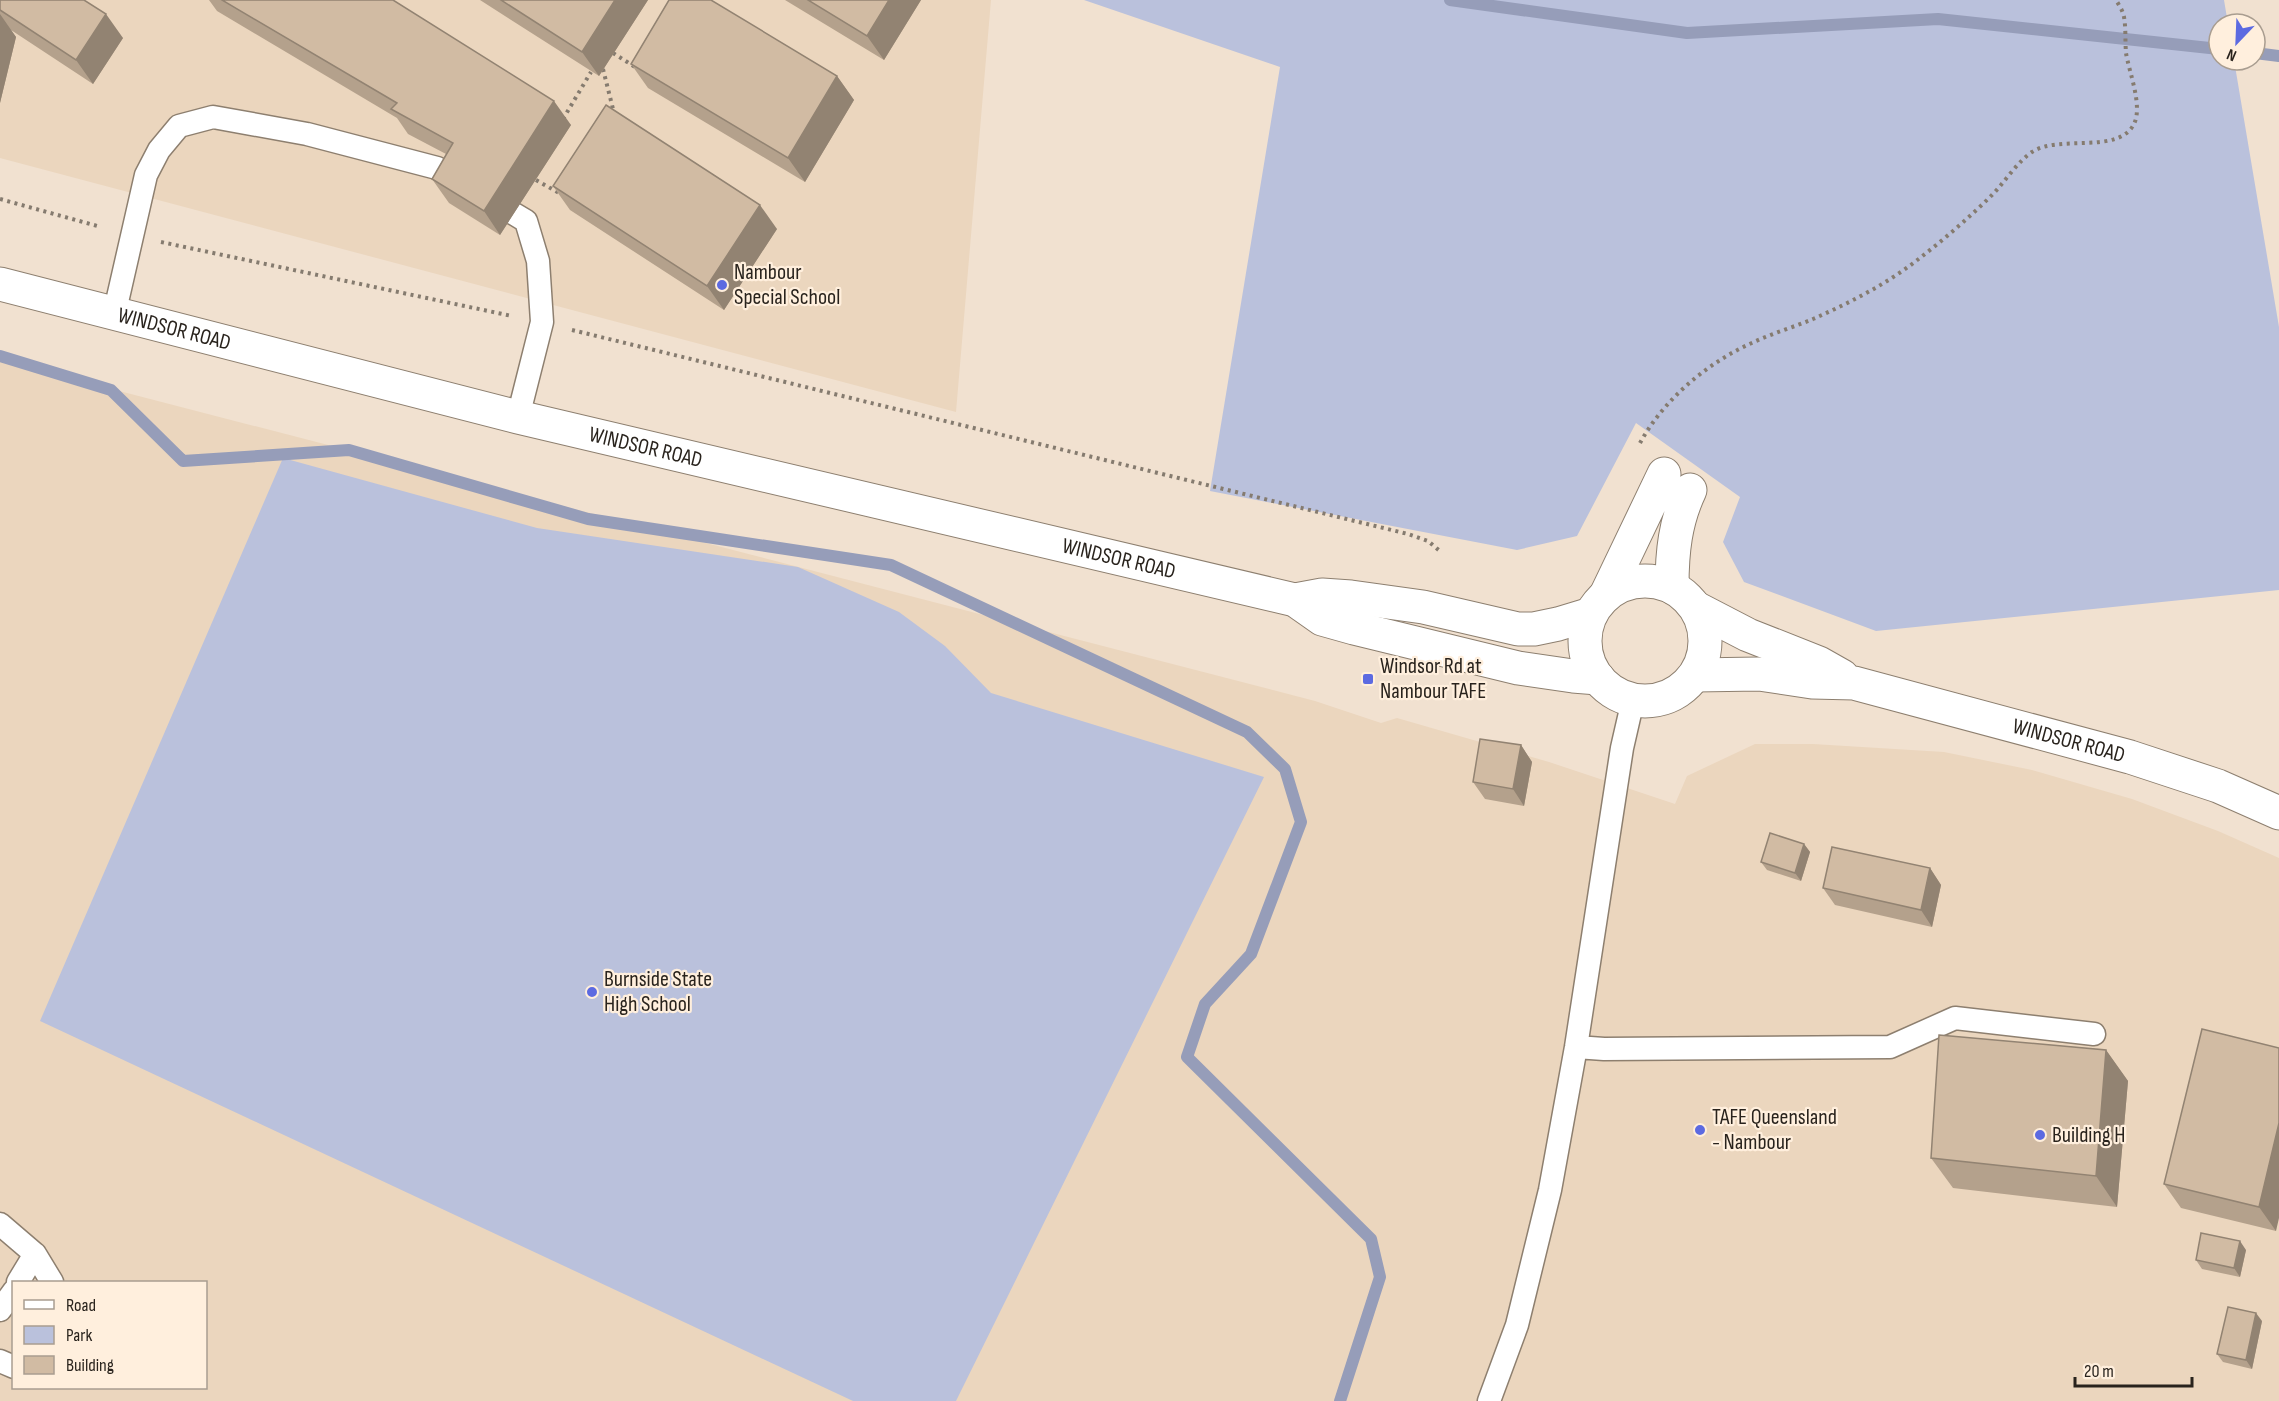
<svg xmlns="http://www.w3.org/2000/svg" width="2279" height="1401" font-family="'Sofia Sans Condensed',sans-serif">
<rect width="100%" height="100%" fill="#f1e1d0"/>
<!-- built -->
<path fill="#ebd6be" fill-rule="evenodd" d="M0,0h991l-35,412 -956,-254z
M0,360l1315,341 66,22 16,-5 152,44 126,42 12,-28 68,-32h58l131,8 88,18 100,29 86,32 61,27v543h-2279zM14,1282h192v106h-192z"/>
<!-- green -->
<path fill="#bac1dc" d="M1084,0h1140l4,24h-9v36h15l45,267v263l-403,41 -132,-49 -21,-40 17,-45 -104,-74 -59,113 -60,14 -307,-59 70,-424z
M283,458l254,70 261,39 101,45 46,34 46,47 273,84 -308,624h-103l-813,-380z"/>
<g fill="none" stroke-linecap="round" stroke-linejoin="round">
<!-- stream -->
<path stroke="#969db9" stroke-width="12" d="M1450,0l237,33 251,-14 281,30
M2255,53l24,3
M0,356l111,34 72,71 166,-11 239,69 303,46 356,167 38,37 16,53 -50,132 -46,50 -18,53 184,182 9,38 -40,124"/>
<!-- service casing -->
<g stroke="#8d7f6f" stroke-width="25">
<path id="service" d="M114,315l32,-140 13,-25 20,-24 34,-9 94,17 130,34 89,53 12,40 4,61 -24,95
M1576,1047l28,2 286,-2 65,-29 139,16
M0,1224l35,30 17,28
M18,1282l17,-28
M0,1310l14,-19
M0,1361l14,6
M1489,1401l28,-76 33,-135 26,-143 46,-299 11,-48"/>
</g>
<!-- minor casing -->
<g stroke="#8d7f6f" stroke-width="35">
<path id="minor" d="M1672,587c0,-35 3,-65 18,-97
M1606,595l58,-121"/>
</g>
<!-- tertiary casing -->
<g stroke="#8d7f6f" stroke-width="35">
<g id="tertiary">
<path id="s1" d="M0,284l518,133 777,183 27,19 32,9 164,40 55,8 25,2"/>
<circle cx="1645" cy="641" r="60"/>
<path d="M1295,600l27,-5 29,2 72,10 95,22h16l24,-5 33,-10"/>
<path d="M1696,608l52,27 71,28 23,13"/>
<path id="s2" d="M1695,675l64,-1 53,8 42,1 276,74 88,29 61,27"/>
</g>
</g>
<!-- path -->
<path stroke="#857b6f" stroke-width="4" stroke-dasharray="3 4.5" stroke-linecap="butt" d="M613,53l22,14
M603,69l11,44
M563,119l28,-47
M536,180l23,13
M0,199l101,28
M161,242l351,74
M572,330l836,204 20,7 13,11
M1640,443c24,-44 68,-81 114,-101 19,-9 40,-15 59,-23 36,-16 72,-34 103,-58 26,-20 53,-43 76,-66 12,-12 26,-34 40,-43 27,-18 86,3 102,-28 9,-18 -5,-52 -8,-71 -1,-12 0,-25 -2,-36 -1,-6 -5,-12 -8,-17"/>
<!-- service -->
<use href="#service" stroke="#fff" stroke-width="22"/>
<!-- minor -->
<use href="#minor" stroke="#fff" stroke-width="33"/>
<!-- tertiary -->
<use href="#tertiary" stroke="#fff" stroke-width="33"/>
</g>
<!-- wall -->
<path fill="#b4a18c" d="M0,0l123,38 -30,46 -82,-54 5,7 -16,66z
M209,0h184l178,125 -71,110 -51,-32 -17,-24 14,-25 -38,-20 -11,-16 -180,-107z
M480,0h168l-49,76z
M785,0h136l-37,60z
M631,64l206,12 17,24 -49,82 -157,-94z
M553,186l224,43 -53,81 -154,-100z
M1521,745l11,17 -8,44 -39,-7 -12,-17z
M1804,844l6,8 -9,29 -34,-11 -6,-8z
M1930,868l11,17 -9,42 -97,-22 -12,-17z
M2279,1048l-3,183 -95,-23 -17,-24z
M2106,1050l22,31 -11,126 -164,-19 -22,-30z
M2246,1250l-6,27 -38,-8 -6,-9z
M2262,1321l-10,48 -29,-7 -6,-8z"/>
<!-- shaded-wall -->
<path fill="#928372" d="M615,0h33l-49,76 -17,-24z
M889,0h32l-37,60 -17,-24z
M0,14l16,23 -16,66z
M106,14l17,24 -30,46 -17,-24z
M837,76l17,24 -49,82 -17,-24z
M554,101l17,24 -71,110 -16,-24z
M760,205l17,24 -53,81 -17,-24z
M1521,745l11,17 -8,44 -11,-17z
M1804,844l6,8 -9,29 -6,-8z
M1930,868l11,17 -9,42 -11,-17z
M2106,1050l22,31 -11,126 -21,-31z
M2279,1123v95l-3,13 -17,-24z
M2240,1241l6,9 -6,27 -6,-9z
M2256,1313l6,8 -10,48 -6,-9z"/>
<!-- building -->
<path fill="#d1bba3" stroke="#928372" stroke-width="1.5" d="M0,0h84l22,14 -30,46 -76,-50z
M222,0h171l161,101 -70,110 -52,-32 21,-36 -62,-34 6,-6z
M501,0h114l-33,52z
M669,0h42l126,76 -49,82 -157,-94z
M808,0h81l-22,36z
M606,105l154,100 -53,81 -154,-100z
M1480,739l41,6 -8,44 -40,-7z
M1770,833l34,11 -9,29 -34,-11z
M1832,847l98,21 -9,42 -98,-22z
M2202,1029l77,19v75l-20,84 -95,-23z
M1939,1035l167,15 -10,126 -165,-18z
M2201,1233l39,8 -6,27 -38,-8z
M2228,1307l28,6 -10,47 -29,-6z"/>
<!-- markers -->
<g fill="#5c6ae1" stroke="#ffefdd" stroke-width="2">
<circle cx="722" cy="285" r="6"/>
<rect x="1362" y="673" width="12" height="12" rx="3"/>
<circle cx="592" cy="992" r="6"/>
<circle cx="1700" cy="1130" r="6"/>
<circle cx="2040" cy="1135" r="6"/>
</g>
<g text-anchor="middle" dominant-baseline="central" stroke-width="4.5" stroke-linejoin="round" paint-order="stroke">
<!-- poi labels -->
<g font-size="22" fill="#29231d" stroke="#ffefdd" text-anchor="start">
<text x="734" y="272">Nambour<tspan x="734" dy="25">Special School</tspan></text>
<text x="1380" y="666">Windsor Rd at<tspan x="1380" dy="25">Nambour TAFE</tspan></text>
<text x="604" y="979">Burnside State<tspan x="604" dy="25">High School</tspan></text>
<text x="1712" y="1117">TAFE Queensland<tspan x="1712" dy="25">- Nambour</tspan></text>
<text x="2052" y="1135">Building H</text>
</g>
<!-- street labels -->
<g font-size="22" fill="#29231d" stroke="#ffefdd">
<text stroke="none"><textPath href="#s1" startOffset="180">WINDSOR ROAD</textPath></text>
<text stroke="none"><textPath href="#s1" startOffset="666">WINDSOR ROAD</textPath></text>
<text stroke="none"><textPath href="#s1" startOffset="1152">WINDSOR ROAD</textPath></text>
<text stroke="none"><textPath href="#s2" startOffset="382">WINDSOR ROAD</textPath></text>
</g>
</g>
<!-- legend -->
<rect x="12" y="1281" width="195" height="108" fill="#ffefdd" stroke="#a99d90" stroke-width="1.5"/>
<rect x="24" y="1300" width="30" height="9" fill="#ffffff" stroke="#a99d90" stroke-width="1.5"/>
<text x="66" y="1311" font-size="18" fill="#29231d">Road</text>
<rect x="24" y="1326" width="30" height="18" fill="#bac1dc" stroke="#a99d90" stroke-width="1.5"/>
<text x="66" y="1341" font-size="18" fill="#29231d">Park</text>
<rect x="24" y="1356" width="30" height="18" fill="#d1bba3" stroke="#a99d90" stroke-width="1.5"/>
<text x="66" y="1371" font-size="18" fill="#29231d">Building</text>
<!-- north arrow -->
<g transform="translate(2237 42) rotate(203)"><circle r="28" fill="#ffefdd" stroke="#a99d90" stroke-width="1.5"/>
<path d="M0-4.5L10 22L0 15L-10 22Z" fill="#5c6ae1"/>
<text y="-9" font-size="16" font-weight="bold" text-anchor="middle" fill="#29231d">N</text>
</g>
<!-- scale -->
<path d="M2075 1377v9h117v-9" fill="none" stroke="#29231d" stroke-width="3"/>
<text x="2084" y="1377" font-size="18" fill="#29231d" stroke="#ffefdd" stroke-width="4.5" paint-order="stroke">20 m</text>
</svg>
